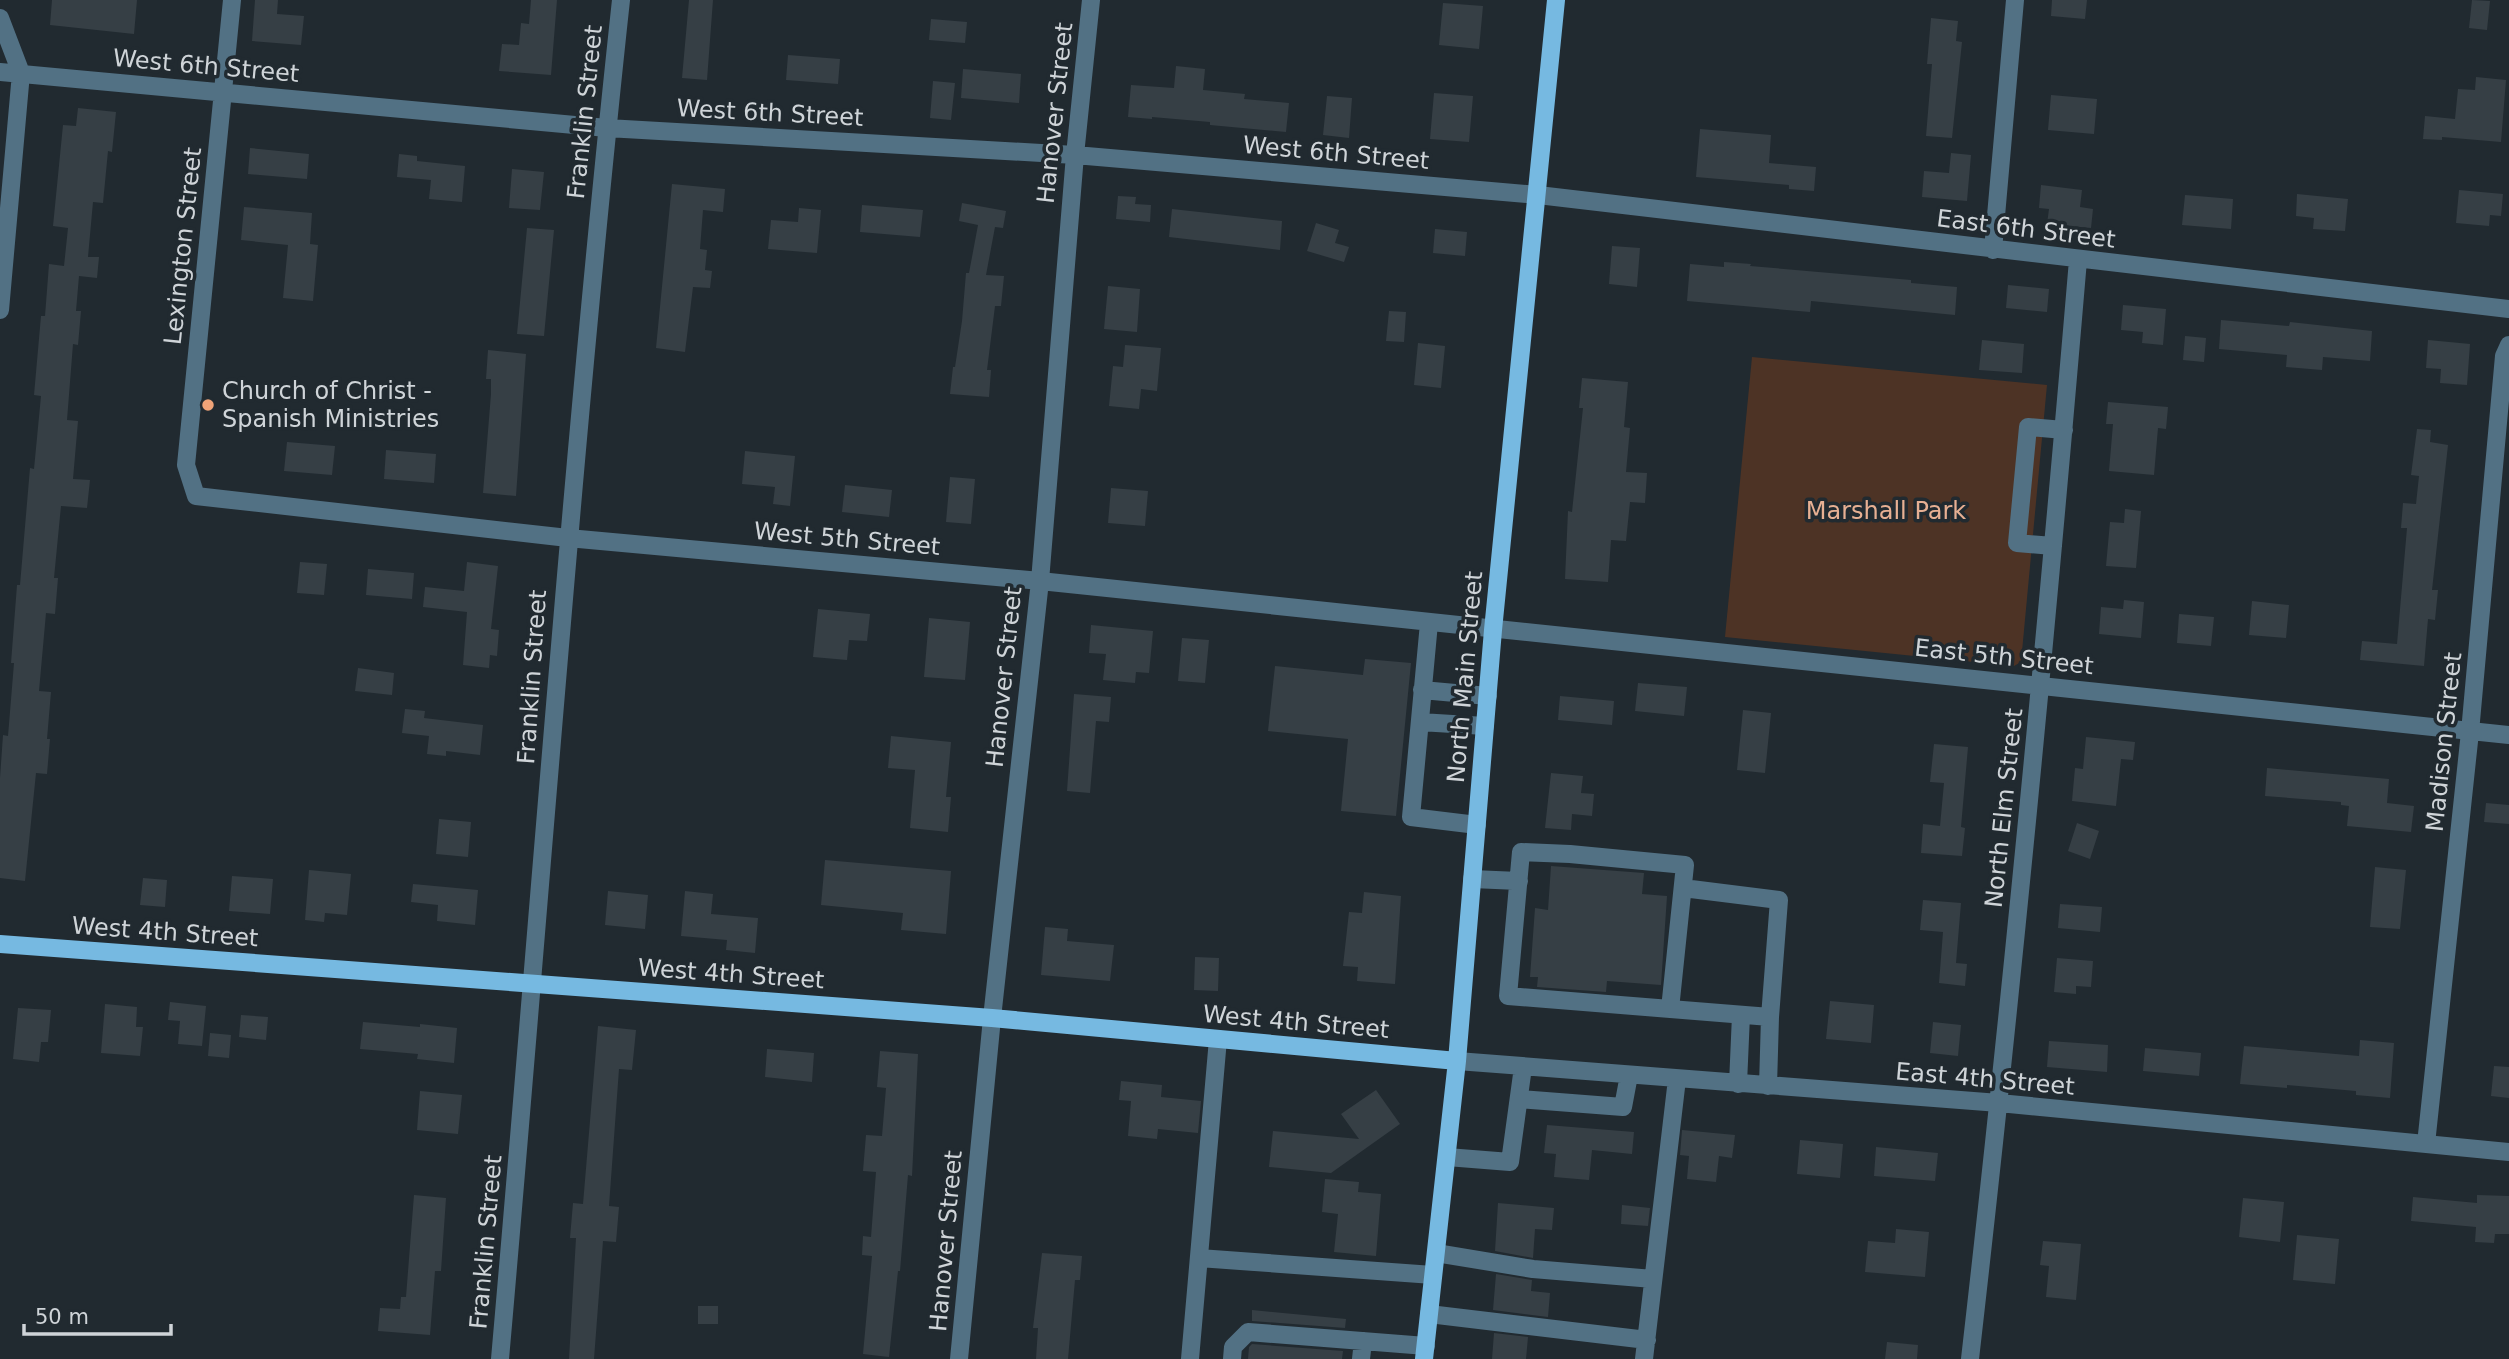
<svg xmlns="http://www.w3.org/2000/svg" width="2509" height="1359" font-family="'DejaVu Sans',sans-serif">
<rect width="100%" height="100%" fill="#212a30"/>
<!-- green -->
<path fill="#4d3325" d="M1752,357l295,28 -26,277 -7,4 -289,-29z"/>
<!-- building -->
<path fill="#363f45" d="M52,0h85l-3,34 -84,-9z
M255,0h23l-1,14 27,2 -3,29 -49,-4z
M531,0h26l-6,75 -52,-4 3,-27 17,1 2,-22 8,1z
M689,0h24l-6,80 -25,-2z
M2052,0h35l-2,19 -34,-3z
M2472,0l18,1 -3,29 -18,-2z
M1443,3l40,3 -4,43 -40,-4z
M1931,18l27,3 -2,20 6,1 -10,96 -26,-2 6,-72h-5z
M931,19l36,3 -2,21 -36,-3z
M788,55l52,4 -2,25 -52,-4z
M1176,66l29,3 -2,21 42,4 -1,5 45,4 -3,29 -76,-7v-3l-58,-5v2l-24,-2 3,-32 43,3z
M963,69l58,5 -2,29 -58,-5z
M2476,77l30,3 -5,62 -59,-5v3l-19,-1 2,-23 30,3 3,-30 17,1z
M933,81l22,2 -4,37 -21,-2z
M1434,93l39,3 -4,46 -39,-3z
M2051,95l46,4 -3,35 -46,-4z
M1327,96l25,2 -3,40 -26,-3z
M78,108l38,4 -4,40 -4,-1 -5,52 -10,-1 -5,55h11l-2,21 -18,-2 -3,35h5l-3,34 -5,-1 -6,76 11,1 -5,58 17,1 -3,28 -26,-2 -7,72h4l-3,36 -9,-1 -7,78 12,1 -4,47h3l-3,35 -11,-1 -11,108 -25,-3v-100l3,-43 5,1 6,-73h-3l6,-78h3l10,-117 4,1 7,-73 -7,-1 7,-79h4l4,-52 15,2 4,-38 -15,-2 10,-101 13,1z
M1700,129l71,6 -2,28 47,4 -2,24 -25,-2v-4l-93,-8z
M250,148l59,6 -2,25 -59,-5z
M1951,153l20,2 -4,46 -45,-4 2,-26 25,2z
M399,154l18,2v5l48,5 -3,36 -33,-3 2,-19 -34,-3z
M512,169l32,3 -4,38 -31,-2z
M672,184l53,5 -2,23 -20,-2 -3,39 7,1 -2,20 7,1 -2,17 -17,-1 -8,65 -29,-4z
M2041,185l41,5 -2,17 13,2 -2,19 -44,-4 2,-15 -10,-1z
M2459,190l44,4 -2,22 -11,-1 -1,11 -33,-3z
M2297,194l51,5 -3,32 -32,-2 1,-11 -18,-2z
M2185,195l48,4 -2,30 -49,-4z
M1118,196l18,1 -1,7 16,1 -1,17 -34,-3z
M962,203l44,8 -3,17 -8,-1 -9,48 18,1 -3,30h-6l-8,64h4l-2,27 -39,-3 3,-27h2l7,-46 4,-48h3l9,-48 -19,-4z
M862,205l61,5 -3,27 -60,-5z
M244,207l68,6 -2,31 8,1 -5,56 -30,-3 5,-53 -47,-5z
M799,208l22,2 -4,43 -49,-4 3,-29 27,2z
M1172,209l110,12 -2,29 -111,-13z
M1316,223l23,7 -4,13 14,4 -5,15 -37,-11z
M527,228l27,2 -10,106 -27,-2z
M1435,229l32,3 -2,24 -32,-3z
M1612,246l28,2 -3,39 -28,-3z
M1724,262l27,2 -1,2 161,14v3l46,4 -2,28 -144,-14 -1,11 -123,-11 3,-37 34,3z
M2008,285l41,4 -2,23 -41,-4z
M1108,286l32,3 -3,43 -33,-3z
M2123,305l43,4 -3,36 -21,-2 1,-11 -22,-2z
M1389,311l17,1 -2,30 -18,-1z
M2221,320l68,6 1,-4 82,9 -2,30 -47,-4 -1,13 -36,-3 1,-12 -68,-6z
M2185,336l21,2 -2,24 -21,-2z
M1982,340l42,4 -2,29 -43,-3z
M2428,340l42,4 -3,41 -27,-2 1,-14 -15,-1z
M1418,343l27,3 -4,42 -27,-3z
M1125,345l36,3 -4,43 -16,-2 -2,20 -30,-3 4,-40 10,1z
M488,350l38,4 -10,142 -33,-3 8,-99v-15h-5z
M1582,378l46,4 -4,45 6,1 -4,44 21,1 -2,30 -15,-1 -4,39 -15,-1 -3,42 -43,-3 3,-68 4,1 11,-104h-4z
M2108,402l60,5 -2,22 -8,-1 -4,47 -45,-4 4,-47h-7z
M2417,429l14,1 -1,12 18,3 -16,145h6l-3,30 -7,-1 -4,47 -64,-6 2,-19 35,3 10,-116h-6l2,-25 13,1 3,-28 -8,-1z
M287,442l48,4 -3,29 -48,-4z
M386,450l50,4 -2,29 -50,-4z
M745,451l50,5 -5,50 -17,-2 2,-17 -33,-3z
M950,477l25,2 -4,45 -25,-2z
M845,485l47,5 -3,27 -47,-5z
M1111,488l37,3 -3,35 -37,-3z
M2125,509l16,2 -5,57 -30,-2 4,-44 14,1z
M300,562l27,2 -3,31 -27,-2z
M467,562l31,4 -7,63 8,1 -2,26 -7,-1 -1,13 -26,-3 4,-53 -44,-5 2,-20 39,4z
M368,569l46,4 -2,26 -46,-4z
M2124,600l20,2 -3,36 -42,-4 2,-27 22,2z
M2252,601l37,4 -3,33 -37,-3z
M818,609l52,5 -3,27 -18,-1 -2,20 -34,-3z
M2179,614l35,3 -3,29 -34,-3z
M929,618l41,4 -5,58 -41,-3z
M1091,625l62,6 -4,42 -13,-1 -1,11 -32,-3 3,-26 -17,-1z
M1182,638l27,2 -4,43 -27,-2z
M1365,659l46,4 -15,153 -55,-5 7,-72 -80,-8 7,-65 88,9z
M358,668l36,5 -2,22 -37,-4z
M1638,683l49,4 -3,29 -49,-5z
M1074,694l37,3 -2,25 -13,-1 -6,72 -23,-2z
M1560,696l54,5 -2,24 -54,-5z
M405,709l20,2 -1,7 59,7 -3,30 -34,-4v5l-19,-2 2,-18 -27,-3z
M1743,710l28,3 -6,60 -28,-3z
M891,736l60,6 -5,55h5l-3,35 -38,-4 5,-58 -27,-2z
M2086,737l49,5 -2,18 -12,-1 -5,47 -44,-5 3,-33 8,1z
M1934,744l34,3 -7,80 4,1 -3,28 -41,-3 2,-29 17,2 4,-43 -14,-1z
M2267,768l122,11 -2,24 27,3 -3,26 -64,-6 2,-20 -8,-1v-3l-76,-6z
M1551,773l32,3 -2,17 13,1 -2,22 -20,-2 -1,16 -26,-2z
M2486,803l23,2v19l-25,-2z
M439,819l32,3 -3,35 -32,-3z
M2077,823l22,8 -9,28 -22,-8z
M825,860l126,11 -5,63 -45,-4 2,-17 -82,-8z
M1551,866l93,7 -2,21 25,2 -6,89 -54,-4 -1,11 -69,-5 1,-10h-8l5,-69 13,2z
M2375,867l31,3 -6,59 -30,-2z
M309,870l42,4 -4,41 -22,-2 -1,9 -19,-2z
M232,876l41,3 -3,35 -41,-3z
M143,878l24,2 -2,27 -25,-2z
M413,884l65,6 -3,35 -38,-4 1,-16 -27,-3z
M608,891l40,4 -3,34 -40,-4z
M685,891l28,3 -2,20 47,4 -3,35 -29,-3 1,-10 -46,-4z
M1364,892l37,4 -6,88 -38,-3 1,-14 -15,-1 6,-54 13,1z
M1923,900l38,3 -5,60 11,1 -2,22 -26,-3 4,-51 -23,-2z
M2060,904l42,3 -2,25 -42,-4z
M1045,927l23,2 -1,12 47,4 -4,36 -69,-6z
M1195,957l24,1 -1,33 -24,-1z
M2057,958l36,3 -2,26 -15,-1v8l-22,-2z
M1830,1001l44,4 -3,38 -45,-4z
M170,1002l36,4 -4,40 -24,-2 2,-23 -12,-1z
M105,1004l32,3 -1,20h7l-3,29 -39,-3z
M18,1008l33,2 -3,32h-7l-2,20 -26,-3z
M241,1015l27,2 -2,23 -27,-3z
M363,1022l57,5v-3l37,4 -3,35 -37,-4 1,-5 -58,-5z
M1933,1022l28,3 -3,31 -28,-3z
M598,1026l38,4 -4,40 -13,-1 -10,137 10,1 -3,35 -13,-1 -9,118h-25l7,-121h-6l3,-35 10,1z
M210,1033l21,2 -2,23 -21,-2z
M2360,1040l34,3 -4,55 -34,-3v-4l-69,-6v3l-47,-4 4,-38 115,10z
M2049,1041l59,4 -1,27 -60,-5z
M2145,1048l56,5 -2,23 -56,-5z
M767,1049l47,4 -2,29 -47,-5z
M880,1051l38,3 -6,122 -4,-1 -8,96h-2l-9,86 -26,-3 9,-98 -10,-1 1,-19 8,1 5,-65 -13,-1 3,-36 16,1 4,-48 -9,-1z
M2494,1066l15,1v31l-18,-2z
M1121,1081l41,4 -1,12 40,4 -3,32 -40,-4 -1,10 -29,-3 3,-35 -12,-1z
M1376,1090l24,34 -69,49 -62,-6 4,-36 86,8 -18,-25z
M420,1091l42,4 -4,39 -41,-4z
M1547,1125l87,7 -2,22 -40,-4 -3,30 -35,-3 2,-23 -12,-1z
M1682,1130l53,5 -3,23 -13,-2 -3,26 -29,-3 2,-23 -9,-1z
M1800,1140l43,4 -3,34 -43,-4z
M1876,1147l62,6 -3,28 -61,-5z
M1325,1179l34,3 -1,10 23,2 -5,62 -42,-4 4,-38 -16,-2z
M414,1195l32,3 -5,73h-6l-5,64 -52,-4 2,-23 20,1 1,-12h5z
M2477,1195l32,1v38h-14l-1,9 -19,-1 1,-15 -65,-6 2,-24 64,6z
M2243,1198l41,4 -4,40 -41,-5z
M1498,1203l56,5 -2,22 -17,-1 -2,29 -38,-7z
M1622,1205l28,3 -2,18 -27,-2z
M1896,1229l33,3 -4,45 -60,-5 3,-31 27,2z
M2297,1235l42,4 -4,45 -42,-4z
M2043,1241l38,3 -5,56 -30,-3 3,-31 -9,-1z
M1042,1253l40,3 -2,24h-5l-7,79h-32l2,-31h-5z
M1496,1274l36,6 -1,11 19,2 -2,24 -55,-7z
M698,1306h20v18h-20z
M1252,1310l94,9 -1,9 -93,-7z
M1494,1333l34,4 -2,22h-34z
M1887,1342l31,3 -1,14h-32z
M1252,1344l91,7 -1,8h-94l1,-12z"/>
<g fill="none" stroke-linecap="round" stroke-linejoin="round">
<!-- minor -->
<path stroke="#527184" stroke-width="18" d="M232,0l-46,465 10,31 372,42 472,43 1469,154
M0,18l21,55 -21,237
M0,72l607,56 468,27 463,40 971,114
M1993,250l22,-250
M2053,546l-36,-3 11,-116 36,3
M1429,623l-18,194 66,8
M1422,690l66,6
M1420,722l65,4
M1472,879l47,2
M1670,1009l15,-144 -115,-11 -49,-2 -13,144 262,21 9,-117 -96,-12
M1457,1061l542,42 510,49
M1738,1084l3,-69
M1768,1086l2,-69
M1519,1099l104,8 6,-32
M2426,1144l44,-412 34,-376 5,-11
M1447,1157l63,5 13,-95
M1436,1253l97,16 120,10
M1199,1258l234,17
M1429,1314l218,26
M500,1359c40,-453 72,-907 121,-1359
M959,1359l33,-341 48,-437 35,-426 16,-155
M1190,1359l28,-320
M1232,1359l1,-12 15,-15 178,14
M1361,1359l2,-18
M1644,1359l33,-280
M1970,1359c42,-366 77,-732 108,-1099"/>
<!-- major -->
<path stroke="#76b9e1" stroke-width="18" d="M0,944l992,74 465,43
M1424,1359l33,-298 36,-431 63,-630"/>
</g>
<!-- markers -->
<circle fill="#efa378" stroke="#212a30" stroke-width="2.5" cx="208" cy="405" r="7"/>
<g text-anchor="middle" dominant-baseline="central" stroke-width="7" stroke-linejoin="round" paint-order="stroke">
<!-- street labels -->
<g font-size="24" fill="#cfd4d8" stroke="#212a30">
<text transform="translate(206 66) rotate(5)">West 6th Street</text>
<text transform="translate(585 112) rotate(-84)">Franklin Street</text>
<text transform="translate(770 113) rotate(3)">West 6th Street</text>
<text transform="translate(1055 113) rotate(-84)">Hanover Street</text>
<text transform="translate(1336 153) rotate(5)">West 6th Street</text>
<text transform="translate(2026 229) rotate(7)">East 6th Street</text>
<text transform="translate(183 246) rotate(-84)">Lexington Street</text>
<text transform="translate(847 539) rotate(5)">West 5th Street</text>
<text transform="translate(2004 657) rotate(6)">East 5th Street</text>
<text transform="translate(532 677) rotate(-86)">Franklin Street</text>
<text transform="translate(1004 677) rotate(-84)">Hanover Street</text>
<text transform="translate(1465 677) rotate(-85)">North Main Street</text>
<text transform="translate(2444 742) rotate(-84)">Madison Street</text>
<text transform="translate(2004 808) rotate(-84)">North Elm Street</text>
<text transform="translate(165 932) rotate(4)">West 4th Street</text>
<text transform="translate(731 974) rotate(4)">West 4th Street</text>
<text transform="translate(1296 1022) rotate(5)">West 4th Street</text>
<text transform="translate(1985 1079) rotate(5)">East 4th Street</text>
<text transform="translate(946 1241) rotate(-85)">Hanover Street</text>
<text transform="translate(486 1242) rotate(-85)">Franklin Street</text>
</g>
<!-- poi labels -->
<g font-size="24" fill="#cfd4d8" stroke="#212a30" text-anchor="start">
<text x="222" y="391">Church of Christ -<tspan x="222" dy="28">Spanish Ministries</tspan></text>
</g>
<!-- park labels -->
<g font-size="24" fill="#e7b093" stroke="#212a30">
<text x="1886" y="511">Marshall Park</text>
</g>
</g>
<!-- scale -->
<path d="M24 1324v10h147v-10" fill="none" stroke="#cfd4d8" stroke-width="3.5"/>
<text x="35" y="1324" font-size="21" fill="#cfd4d8" stroke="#212a30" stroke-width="5" paint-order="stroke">50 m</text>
</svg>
